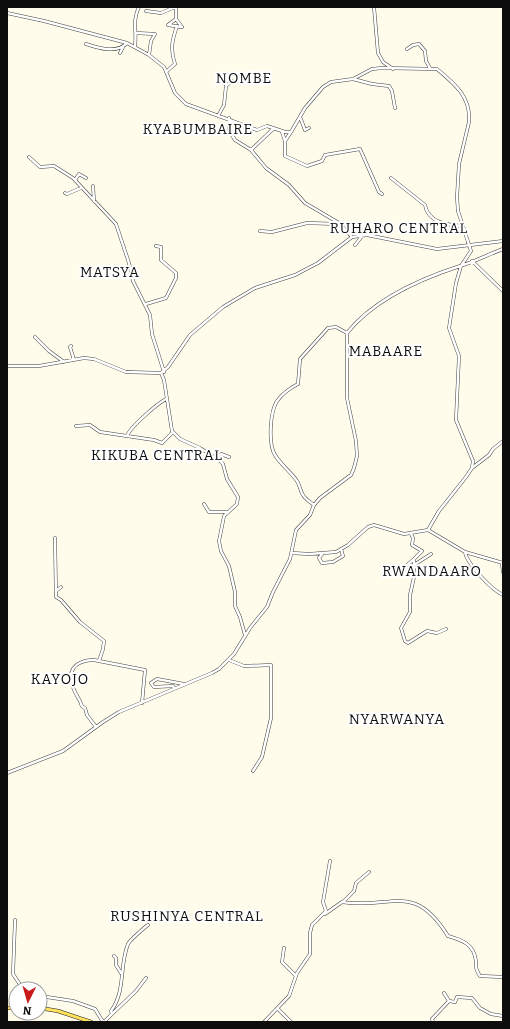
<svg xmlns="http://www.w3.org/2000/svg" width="510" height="1029" font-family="Bitter,serif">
<rect width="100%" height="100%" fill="#fffcec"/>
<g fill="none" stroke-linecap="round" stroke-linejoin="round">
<!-- minor casing -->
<g stroke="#404040" stroke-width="3.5">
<path id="minor" d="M374,7l4,46 5,9 10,7
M146,11l15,2 14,-6
M7,13l37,8 83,22 22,12 15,12 11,26 11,11 71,26 10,-4 18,6h6l14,-24 18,-21 8,-5 22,-3 19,-10 10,-1 55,1c18,15 34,28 32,53l-10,42 -2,33 1,14 13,40 -10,15 -5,17 -7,45 10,28 -3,64 17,41 -1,7 -6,9 -27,34 -11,19 -24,4 -30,-9 -6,2 -20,18 -12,7 -27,2 -17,-1
M176,19l6,8 -14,-2 8,-6v-12
M136,33l19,1 -4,7 -2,14
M86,44c12,4 31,10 41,-1
M135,46c2,-14 -3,-26 4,-39
M407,49l6,-4 6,-1 6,7 1,10 4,7
M120,53l3,-6
M167,71l8,-7c-5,-14 -3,-24 2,-38
M353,79l19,5 17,2 3,5 3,17
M218,116l6,-11 2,-19 6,-5
M300,117l5,13 4,-2
M229,118v12l6,10 16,10 15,18 23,17 16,18 34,20 13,14
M282,132l3,9
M291,132l-6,9v15l22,10 15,-5 3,-6 35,-6 19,43 3,2
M251,150l22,-21
M29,157l11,10 14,-1 19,12 43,46 13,39 4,18 17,34 2,19 12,38
M391,178l34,27c3,18 23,20 38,21
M75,180l4,-6 7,4
M93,186l1,15
M65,193l2,1 14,-6
M260,231l12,1 35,-9 31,1
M355,245l8,-10
M472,261l31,30
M146,304l20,-6 10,-20v-5l-15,-13v-13l-5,-1
M35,337l14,14 15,11
M71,346l-1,1 4,13
M7,366h32l45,-8 10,1 32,13 35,1 7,-6 22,-32 33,-28 32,-19 40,-13 23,-12 34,-26 15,-2 70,14 66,-8
M161,373l3,7 8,51 8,8 20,9 20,13 3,3 4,15 11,18 -1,7 -13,12 -5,25 2,10 8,15 6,26v14l5,11 5,18
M76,426l14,-1 10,7 27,4c3,-9 30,-32 39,-37
M127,436l27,4 8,3 11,-11
M216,458l5,-4 8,3
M472,468l17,-13 4,-6 10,-8
M204,504l5,8h18
M314,505c-4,-3 -9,-6 -11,-10 -3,-4 -3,-10 -6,-14 -6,-9 -16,-16 -22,-26 -7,-11 -5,-43 2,-54 6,-8 13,-13 21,-17l2,-25 28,-31 8,-1 11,6
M428,530l37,22 38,11
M411,534l2,4 -1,7 10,6 -8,8v18l-4,18v17l-9,16 4,13 3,2 19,-12 10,2 9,-4
M55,538l1,59 5,3 19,22 24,19 -1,8 -4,12 46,9 -3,33
M465,552c2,12 27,38 38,43
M323,553l-4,5 3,5 11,-1 10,-6 -2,-7
M502,564l1,8
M414,565l17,-11
M396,570l10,-4 8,-7
M56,591l5,-4
M229,660l15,6 27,-1v53l-9,39 -9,14
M174,688l-1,-2 -19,1 -3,-4 6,-4 27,5
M96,727l-9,-12 -2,-7c-5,-2 -3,-3 -5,-7 -4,-7 -9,-14 -9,-23 -1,-15 16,-20 28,-17
M7,773l56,-22 40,-29 16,-10 93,-39 7,-4 15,-15 16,-26 17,-21 6,-15 17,-33 6,-29 14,-15 4,-10 6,-7 31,-23 3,-7 3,-12 -1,-15 -9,-43v-65c27,-34 73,-54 113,-67 14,-4 29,-12 43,-17
M343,902l11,-11 2,-8 13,-11
M325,914l17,-12c50,8 71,-22 106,34 14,4 26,8 28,25 0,7 0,9 4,15l23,1
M15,920l-2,54 8,12 4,3
M284,948l-2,14 14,14
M114,956l2,2v7l5,8
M444,993l5,8
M40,996l33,5 22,8 8,13
M278,1009l13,13
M112,1014l24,-23 10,-13
M104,1022l8,-8 -1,-3c15,-20 8,-45 17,-67 1,-3 17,-17 20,-19
M264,1022l25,-26 8,-23 13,-19v-21l2,-8 14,-14 -3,-9 7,-41
M433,1022l-1,-3 17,-18 6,1 2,-5 15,1 8,10 11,6 12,2"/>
</g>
<!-- major casing -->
<g stroke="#1e1e1e" stroke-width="4">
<path id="major" d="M7,1008h9
M40,1008l18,3 33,11"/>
</g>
<!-- minor -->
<use href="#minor" stroke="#fff" stroke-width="2.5"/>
<!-- major -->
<use href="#major" stroke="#ffe15c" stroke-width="3"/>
</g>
<g text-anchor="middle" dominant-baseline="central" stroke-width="4" stroke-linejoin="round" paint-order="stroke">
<!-- quarter labels -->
<g font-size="14" letter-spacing="1" fill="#0d0d0d" stroke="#fff">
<text x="244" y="78">NOMBE</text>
<text x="198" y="129">KYABUMBAIRE</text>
<text x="399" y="228">RUHARO CENTRAL</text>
<text x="110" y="272">MATSYA</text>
<text x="386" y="351">MABAARE</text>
<text x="157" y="455">KIKUBA CENTRAL</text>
<text x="432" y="571">RWANDAARO</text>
<text x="60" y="679">KAYOJO</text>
<text x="397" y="719">NYARWANYA</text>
<text x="187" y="916">RUSHINYA CENTRAL</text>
</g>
</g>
<!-- border -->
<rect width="510" height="1029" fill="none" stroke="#0d0d0d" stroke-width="16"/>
<!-- north arrow -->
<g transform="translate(28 1001) rotate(185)"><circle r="19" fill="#ffffff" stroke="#9e9e9e"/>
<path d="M0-3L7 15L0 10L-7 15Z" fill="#c71c1a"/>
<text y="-6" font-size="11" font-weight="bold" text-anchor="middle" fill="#0d0d0d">N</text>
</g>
</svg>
